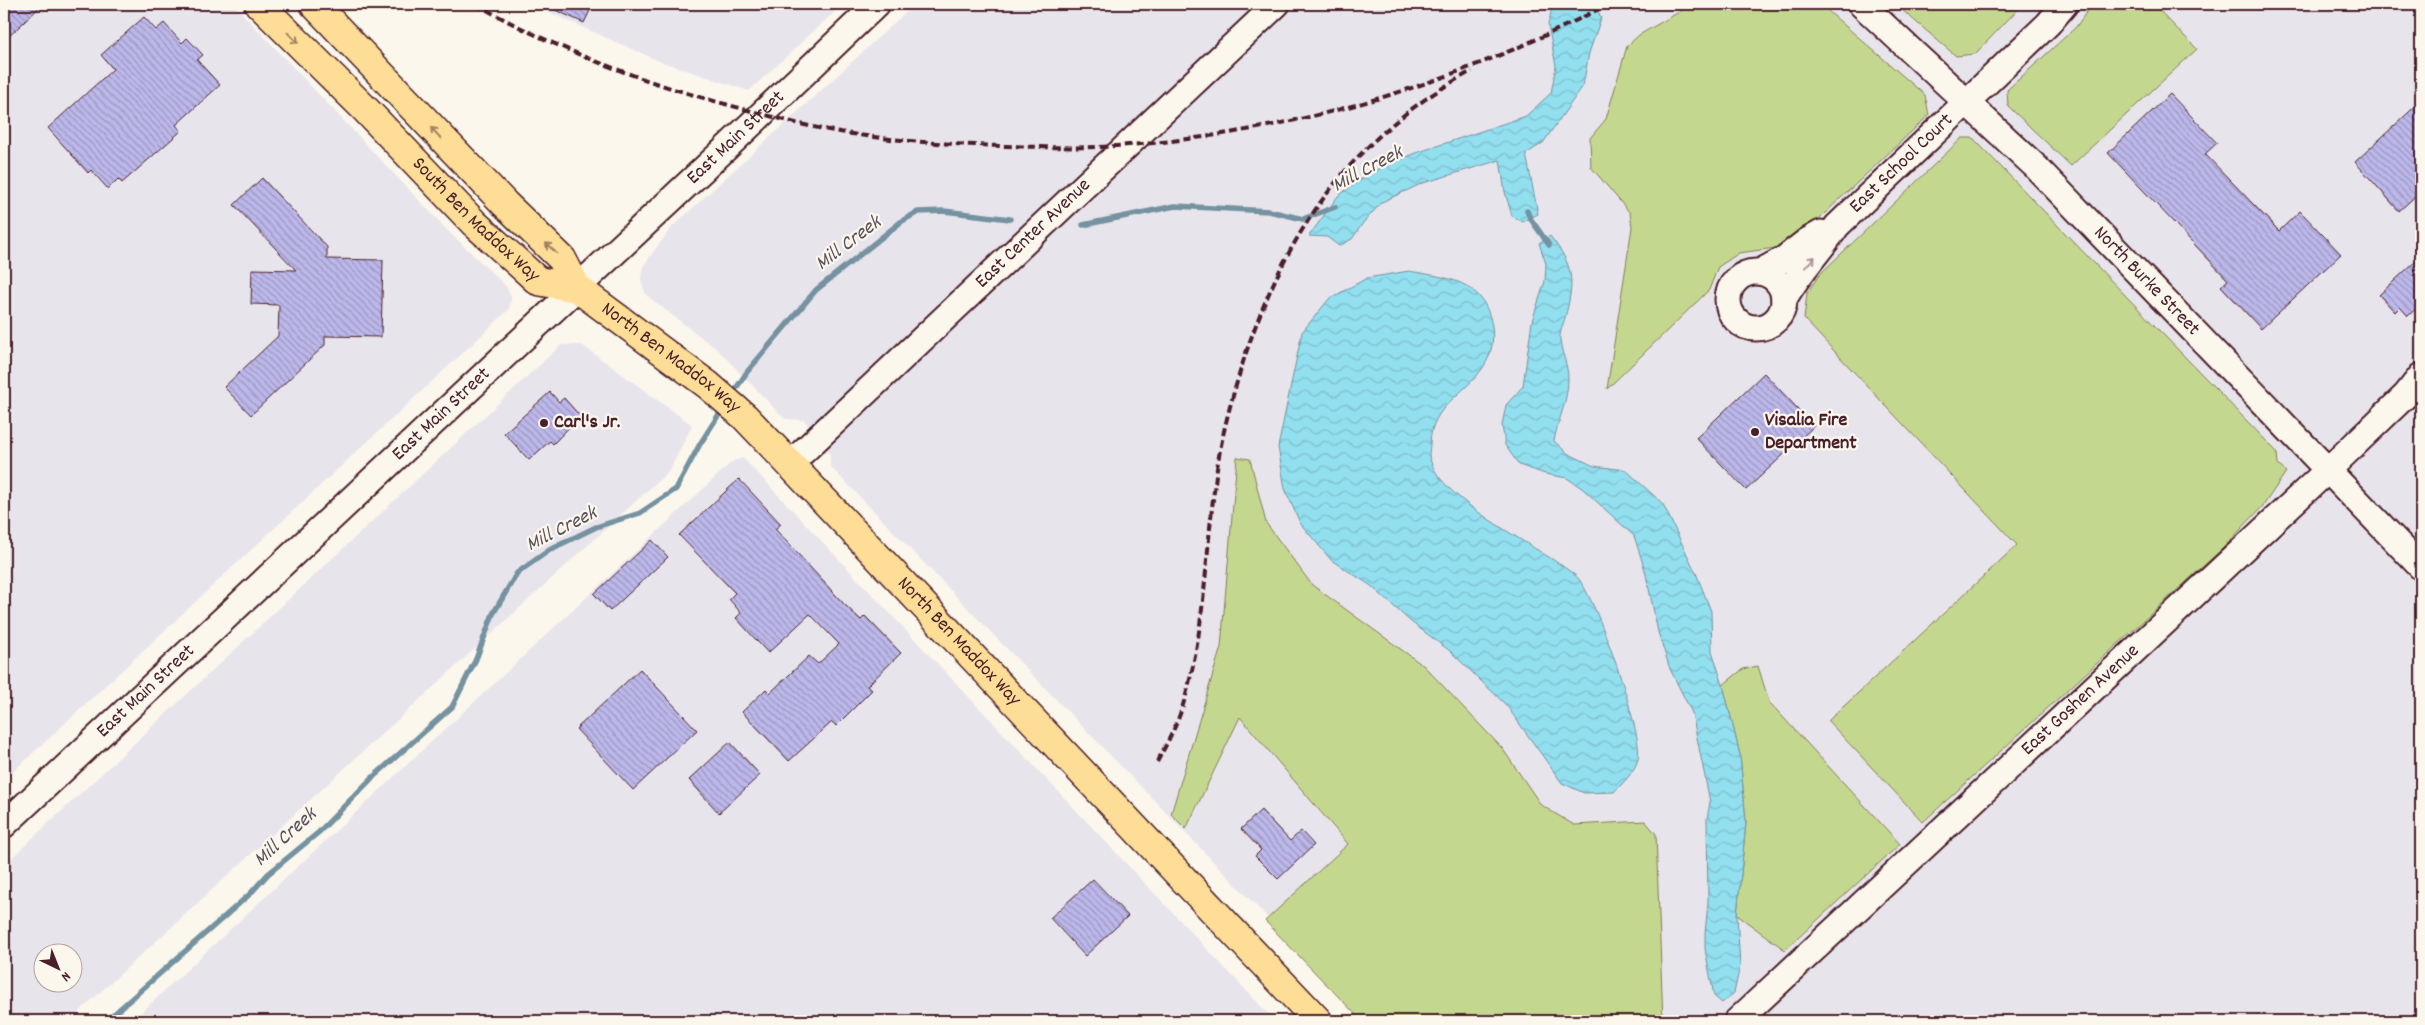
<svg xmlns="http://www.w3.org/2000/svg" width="2425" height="1025" font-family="Dekko,sans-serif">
<defs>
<pattern id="water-waves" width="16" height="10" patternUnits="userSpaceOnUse" patternTransform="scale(1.25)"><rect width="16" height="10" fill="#91dfef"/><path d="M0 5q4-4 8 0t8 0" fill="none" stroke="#7fbfcd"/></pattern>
<pattern id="building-back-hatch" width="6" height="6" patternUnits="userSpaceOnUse" patternTransform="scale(1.25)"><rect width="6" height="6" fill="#bcb8ea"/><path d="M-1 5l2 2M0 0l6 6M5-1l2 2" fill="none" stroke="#9b95be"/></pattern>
</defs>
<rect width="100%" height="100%" fill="#fbf7ec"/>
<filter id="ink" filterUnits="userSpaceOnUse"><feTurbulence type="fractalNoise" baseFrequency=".02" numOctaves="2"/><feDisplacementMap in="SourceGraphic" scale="10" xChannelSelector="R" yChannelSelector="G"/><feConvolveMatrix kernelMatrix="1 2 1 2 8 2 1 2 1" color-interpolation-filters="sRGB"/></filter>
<g filter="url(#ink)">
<!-- built -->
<path fill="#e8e4eb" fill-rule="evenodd" d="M4,4h229l216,228 57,54 5,11 -2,12 -11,11 -494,460z
M530,4h313l-94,87 -90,-30z
M915,4h1506v1017h-1053l-538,-555v-12l-26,-34 -19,-1 -67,-69 -72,-55 -5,-15 2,-14 29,-39z
M561,345h21l110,80 -22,45 -601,551h-65v-156zM42,952h30v30h-30z
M743,458l532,563h-1143l601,-560z"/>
<!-- grass -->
<path fill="#c3d88e" stroke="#867c5c" d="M1693,4h127l105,91 4,20 -139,131 -51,7 -21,14 -9,23 -102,99 25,-162 -2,-14 -39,-46 -1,-29 16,-19 21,-73 12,-11z
M1895,4h128l-48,50 -19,2z
M2092,4h61l44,45 -126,117 -63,-60 -1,-16 69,-63z
M1962,138h11l304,314 1,13 8,7 -23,34 -41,43 -299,273 -95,-101 189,-176 -213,-226 3,-26 12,-18z
M1237,457l13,2 16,64 46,62 112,81 78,82 39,57 33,20 71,-4 11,13 7,187h-301l-97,-100 83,-77 -108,-127 -54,112 -15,-15 50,-167z
M1758,666l11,36 131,142 -115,106 -48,-35 9,-93 -6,-67 -17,-70 20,-16z"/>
<!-- water -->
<path fill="url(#water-waves)" stroke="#7592a1" d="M1553,4h42l6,14 -12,35 -6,33 -40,57 -17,11 12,60 -15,8 -11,-6 -7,-24 -5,-32 -77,23 -41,19 -19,21 -11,16 -13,7 -12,-9 -18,-1 29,-40 33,-24 45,-19 110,-37 25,-23 5,-27 -8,-41z
M1550,236c24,30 25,44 15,82 -2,6 -6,16 -5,22 1,12 8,24 8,38 0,25 -10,40 -14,63l13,12 27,13 32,4 37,34 33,69 15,38 1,40 11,34 17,70 6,67 -9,93 3,51 -6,27 -12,10 -8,-7 -9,-47v-16l3,-30 -1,-84 3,-17 -18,-89 -22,-44 -12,-37 -13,-62 -11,-34 -51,-47 -16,-11 -22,-4 -26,-9 -14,-20 -3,-20 4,-20 17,-19 9,-65 13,-40 1,-17 -7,-21z
M1409,271c40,7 75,9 83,55 2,13 0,28 -8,40 -18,29 -53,38 -54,78 0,4 -2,11 0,15 11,43 111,88 146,117 18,15 69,161 62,183 -4,14 -15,24 -24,33l-30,1 -22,-10 -56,-78 -56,-54 -39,-29 -41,-37 -39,-25 -31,-37 -15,-34 -7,-42 24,-115 27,-33 38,-21z"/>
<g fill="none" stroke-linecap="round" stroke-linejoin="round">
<!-- stream -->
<path stroke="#7592a1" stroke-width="5.5" d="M1527,211l3,7 19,27
M1083,225l92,-19 94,5 34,8 32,-12
M731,396l16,-24 69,-82 86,-69 16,-9 26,-1 66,8
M106,1021l144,-127 18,-20 51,-42 52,-53 81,-72 24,-48 17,-45 24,-41 34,-24 45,-22 44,-14 36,-24 24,-45 23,-36"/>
</g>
<!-- building -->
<path fill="url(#building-back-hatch)" stroke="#4a1f2b" d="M4,4h39l-39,37z
M542,4h51l-9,19z
M144,17l12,13 8,-7 18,20 5,-5 16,17 -6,5 23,25 -44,40 5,6 -59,52 -4,-4 -10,10 -17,-19 -3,3 -40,-45 65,-59 -12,-14z
M2170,94l47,49 -12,11 74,77 21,-20 41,43 -80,75 -40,-43 7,-6 -120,-127z
M2421,101v90l-22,20 -44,-49z
M262,178l65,69v12l56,1 -2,77 -56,-1v9l-74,70 -27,-28 54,-51 1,-31 -28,-1 1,-35 44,1 -62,-65z
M2421,256v48l-13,12 -8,-9 -5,5 -16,-17z
M1764,373l50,53 -68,64 -50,-52z
M550,392l9,10 5,-4 16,18 -27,28 -3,-3 -21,19 -25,-27z
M739,479l42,45 -6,5 69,75 17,16 4,-4 36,37 -34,33 5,4 -36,36 -4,-4 -43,39 -47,-49 24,-23 4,4 39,-37 9,8 21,-20 -29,-30 -42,39 -32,-35 5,-5 -12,-14 6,-6 -56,-58z
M652,540l16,17 -58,54 -16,-17z
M640,669l57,61 -64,60 -57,-61z
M730,742l30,33 -41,38 -30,-33z
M1261,810l29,31 11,-10 13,14 -36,34 -23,-23 6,-6 -20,-21z
M1093,879l35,37 -43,40 -35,-38z"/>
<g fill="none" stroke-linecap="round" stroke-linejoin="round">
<!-- minor casing -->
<g stroke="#4a1f2b" stroke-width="29">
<g id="minor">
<path id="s1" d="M1861,4l174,162 386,401"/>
<circle cx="1756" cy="300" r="28"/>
<path d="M1760,272l24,-13 23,-18 14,-8"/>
<path id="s2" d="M1784,299c15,-27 36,-48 53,-73l211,-202 17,-20"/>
<path id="s3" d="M790,464l487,-460"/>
<path id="s4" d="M4,825l720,-675 153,-146"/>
<path id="s5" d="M1737,1021l592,-552 77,-74 15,-19"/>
</g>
</g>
<!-- major casing -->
<g stroke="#4a1f2b" stroke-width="31">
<g id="major">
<path id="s6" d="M259,4l107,106 108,113 64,58 39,7 131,97 37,32 573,604"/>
<path d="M314,4l191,200 57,55 15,29"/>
</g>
</g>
<!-- minor -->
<use href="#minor" stroke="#fbf7ec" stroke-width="25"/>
<!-- major -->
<use href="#major" stroke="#fedd96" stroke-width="28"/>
<!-- rail -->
<path stroke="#4a1f2b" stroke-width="4" stroke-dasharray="8 4" stroke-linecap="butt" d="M476,4c83,47 172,80 264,104 23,6 46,13 69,18 64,14 129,18 194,20 42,1 84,3 125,-1 166,-12 334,-63 480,-141
M1157,762c9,-17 18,-33 24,-51 24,-72 24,-153 34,-228 4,-34 12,-68 22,-101 39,-135 108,-244 235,-311"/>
</g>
<!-- one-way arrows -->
<defs><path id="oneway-shaft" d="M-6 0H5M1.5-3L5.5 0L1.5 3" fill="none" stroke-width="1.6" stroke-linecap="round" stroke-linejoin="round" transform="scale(1.25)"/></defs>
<g stroke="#a47e60">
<use href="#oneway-shaft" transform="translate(293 38) rotate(44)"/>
<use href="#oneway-shaft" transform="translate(436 133) rotate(-133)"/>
<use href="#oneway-shaft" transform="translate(551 248) rotate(-137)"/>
</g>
<use stroke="#ab9695" href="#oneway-shaft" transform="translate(1810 262) rotate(-48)"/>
</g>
<!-- markers -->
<g fill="#4a1f2b" stroke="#fbf7ec" stroke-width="2">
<circle cx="544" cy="423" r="5"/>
<circle cx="1755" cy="432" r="5"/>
</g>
<g text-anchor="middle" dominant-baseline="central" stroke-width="4.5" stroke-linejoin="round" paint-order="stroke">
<!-- street labels -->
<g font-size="20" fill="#4a1f2b" stroke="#fbf7ec">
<text stroke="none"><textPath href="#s4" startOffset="1004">East Main Street</textPath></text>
<text stroke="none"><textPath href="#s2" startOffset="180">East School Court</textPath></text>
<text stroke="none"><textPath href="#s6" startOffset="306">South Ben Maddox Way</textPath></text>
<text stroke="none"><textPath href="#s3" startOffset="335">East Center Avenue</textPath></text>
<text stroke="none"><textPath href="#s1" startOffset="398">North Burke Street</textPath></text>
<text stroke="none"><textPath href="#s6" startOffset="550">North Ben Maddox Way</textPath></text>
<text stroke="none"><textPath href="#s4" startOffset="600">East Main Street</textPath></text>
<text stroke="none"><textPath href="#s6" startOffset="955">North Ben Maddox Way</textPath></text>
<text stroke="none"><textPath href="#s4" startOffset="195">East Main Street</textPath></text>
<text stroke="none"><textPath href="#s5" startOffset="470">East Goshen Avenue</textPath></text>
</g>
<!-- poi labels -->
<g font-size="20" font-weight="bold" fill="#4a1f2b" stroke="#fbf7ec" text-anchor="start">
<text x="1765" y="421">Visalia Fire<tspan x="1765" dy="23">Department</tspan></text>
<text x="554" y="423">Carl's Jr.</text>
</g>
<!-- water labels -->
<g font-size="21" font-style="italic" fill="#5c4f5c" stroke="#fbf7ec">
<text transform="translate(1368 170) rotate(-28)">Mill Creek</text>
<text transform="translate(849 244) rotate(-37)">Mill Creek</text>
<text transform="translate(562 530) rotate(-27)">Mill Creek</text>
<text transform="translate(286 838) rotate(-42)">Mill Creek</text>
</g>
</g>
<!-- margin -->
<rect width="2425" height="1025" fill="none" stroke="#fbf7ec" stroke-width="20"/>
<rect x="10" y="10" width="2405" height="1005" fill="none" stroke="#4a1f2b" stroke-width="2" filter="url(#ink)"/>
<!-- north arrow -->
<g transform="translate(58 968) rotate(137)"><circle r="24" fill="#fbf7ec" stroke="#b4a19f"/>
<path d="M0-4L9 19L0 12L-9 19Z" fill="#4a1f2b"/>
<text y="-8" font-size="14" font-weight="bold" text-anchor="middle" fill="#4a1f2b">N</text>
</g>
</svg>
